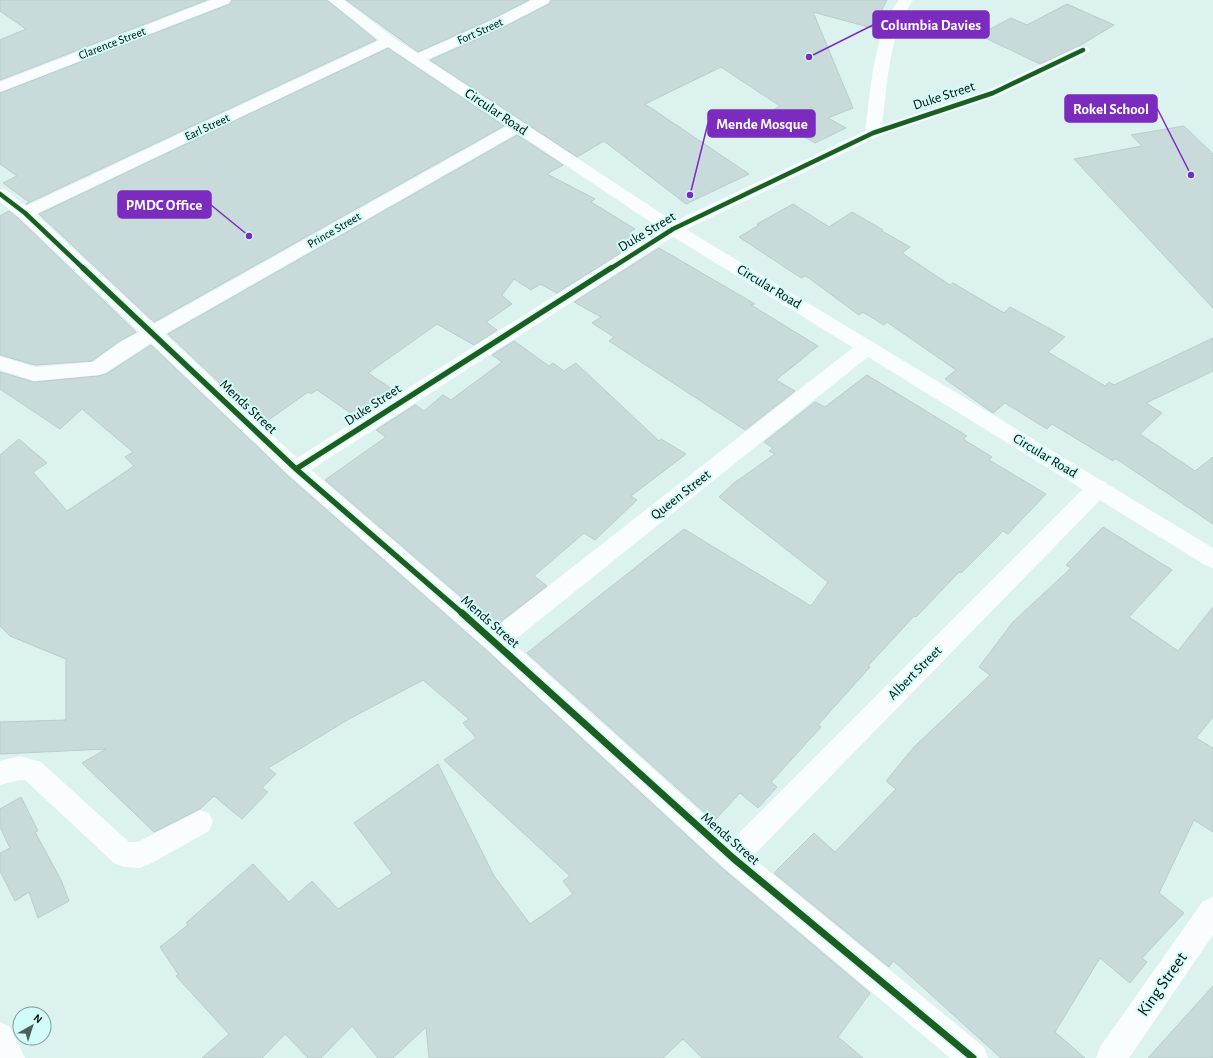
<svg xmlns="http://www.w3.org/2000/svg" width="1213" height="1058" font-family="'Alegreya Sans',sans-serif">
<rect width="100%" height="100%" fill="#dbf2ef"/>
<!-- building -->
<path fill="#c8dada" stroke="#bacccc" d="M0,0h207l-207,80v-40l26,-11 -26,-18z
M232,0h95l49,40 -350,164 3,-2 -26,-19 14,-7 -17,-12v-71l230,-89z
M346,0h183l-37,19 -74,33z
M551,0h336l-15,28 -59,-16 40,96 -25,10 18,10 -31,15 -50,-28 15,-9 -59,-39 -76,37 104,70 -63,30 -82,-63 -27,16 -147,-97 74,-33 45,-23z
M1067,4l47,21 -35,21 -39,18 -61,-29 32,-17 16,7z
M388,48l116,78 -350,196 -115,-108z
M1184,126l29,28v154l-139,-149 68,-13 -11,-11z
M517,135l46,30 -16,9 48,25 -4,3 44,27 -5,2 13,8 -86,54 -17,-9 -9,6 -17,-11 -12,16 10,9 -26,18 11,8 -23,15 -37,-21 -69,49 30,20 -40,25 -41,-28 -6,4 -3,-2 -45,32 -95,-90z
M793,204l36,23 23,-15 31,18 -1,1 28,16 -8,6 48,32 3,-2 51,30 6,-6 55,30 -17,15 57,34 4,-4 5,3 99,-47v33l-67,32 16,10 -22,21 55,37 18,-14v67l-98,-66 -2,3 -61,-37 -5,5 -42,-26 -12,10 -48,-34 11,-9 -69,-48 -3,3 -21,-13 -4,3 -53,-39 -5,2 -62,-41 20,-12 -2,-1z
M9,211l9,7 118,114 -18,10 -26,19 -57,4 -35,-10v-139z
M659,248l96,56 -4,1 67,41 -42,34 19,11 -50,39 -136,-89 5,-4 -22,-14 9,-6 -27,-15z
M514,341l35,25 4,-3 11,8 12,-8 83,78 2,-2 25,15 -55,42 6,4 -42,40 -11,-7 -50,43 13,10 -52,40 -170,-146 61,-43 -10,-7 39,-25 9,6 19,-16 8,5 51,-38 -10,-7z
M151,345l137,131 198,174 236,218 148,125 -32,44 25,21h-161l-19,-19 -20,19h-234l-3,-31 -33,31h-15l-26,-32 -31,32h-13l-23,-24 -23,24h-60l27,-24 -53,-58 2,-2 -18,-27 28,-22 -2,-2 67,-59 36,38 23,-21 26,28 54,-36 -38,-50 84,-59 56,112 36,48 43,-30 -10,-13 7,-5 -126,-116 32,-22 -13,-15 6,-4 -46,-39 -74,39 -81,49 8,6 -14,14 6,4 -26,27 -28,-23 -14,13 -46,23 -72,-69 24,-14 -106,5v-32l66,-2v-61l-56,-23 -10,-10v-171l19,-16 28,24 -14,9 34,39 67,-45 -9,-9 8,-5 -51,-43 -22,20 -60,-40v-17l34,10 64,-6 8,-2z
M867,375l100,61 -4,3 29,18 -3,3 57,34 -38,40 -5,-3 -42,42 -2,-1 -43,45 -2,-1 -46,50 2,1 -52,58 3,2 -50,55 6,5 -19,21 -18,-15 -26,28 -187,-168 157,-124 127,77 17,-24 -109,-85 15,-14 41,-29 -6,-3 4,-3 -9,-6 51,-40 10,5z
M1103,527l69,43 -43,47 49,34 35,-44v110l-17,21 17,10v84l-19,-12 -35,73 25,20 -42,45 5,4 -17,21 -30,-25 -45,74 30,26h-84l-104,-94 -4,-3 -4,6 -115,-94 40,-40 21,19 61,-63 -10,-8 28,-34 76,-72 -11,-8 34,-45 58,-54 -5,-3z
M21,797l17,34 -3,1 26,48 8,21 -31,17 -9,-26 -14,9 -15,-30v-18l10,-5 -10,-21v-18z
M1213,986v72h-65z"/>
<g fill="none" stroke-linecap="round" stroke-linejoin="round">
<!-- minor -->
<path fill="#fafdfd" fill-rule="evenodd" d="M211,0h20l-2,3 -229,89v-10z
M532,0h18l-2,3 -45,23 -81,36h-10l-2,-3 2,-3 81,-36z
M899,0h14c-25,36 -25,83 -31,125l106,-35 90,-43h10l2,3 -2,3 -90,43 -119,40 -200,97 -368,237 184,158 365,-286 7,-2 7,2 3,5 -3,5 -362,290 220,198 358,-358 8,-2 8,2 3,6 -3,6 -354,363 232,190 4,11h-38l-227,-191 -236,-218 -198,-174 -138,-132 -46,30 -7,2 -64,6 -34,-11v-14l35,11 58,-5 26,-19 20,-11 -120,-115 -19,-15v-13l6,1 20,16 358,-168h10l2,3 -2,3 -358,170 118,110 357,-200 6,-2 6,2 2,3 -2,3 -358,204 132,124 370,-233 198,-94c6,-40 8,-99 34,-131z
M20,756l21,6 88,80h9l62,-32 9,3 4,9 -4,9 -59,33 -10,4 -16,-1 -10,-4 -89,-83h-5l-20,5v-24z
M1213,897v38l-84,123h-33l4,-11 103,-146z
M0,1022l10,5 15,31h-25z"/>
<!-- major -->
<path fill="#fafdfd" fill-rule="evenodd" d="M328,0h16l50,38 285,187 534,323v20l-8,-3 -538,-332 -283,-189z"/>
<!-- cycleway-far2 casing -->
<g stroke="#d1fcf7" stroke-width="6">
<path id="cycleway-far2" d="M0,194l25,19 59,56
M610,269l63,-40 200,-96 120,-40 90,-43"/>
</g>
<!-- cycleway-far1 casing -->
<g stroke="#d1fcf7" stroke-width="8">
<path id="cycleway-far1" d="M83,268l213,201 167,145
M296,469l315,-201"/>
</g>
<!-- cycleway casing -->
<g stroke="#d1fcf7" stroke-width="10">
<path id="cycleway" d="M462,613l271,245 240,200"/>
</g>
<!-- cycleway-far2 -->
<use href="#cycleway-far2" stroke="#1b5e20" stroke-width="4.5"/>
<!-- cycleway-far1 -->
<use href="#cycleway-far1" stroke="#1b5e20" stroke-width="5.5"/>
<!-- cycleway -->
<use href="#cycleway" stroke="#1b5e20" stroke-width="7"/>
</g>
<g text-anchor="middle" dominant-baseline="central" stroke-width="4" stroke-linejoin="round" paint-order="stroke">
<!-- far-street labels -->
<g font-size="12" fill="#020e0d" stroke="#d1fcf7">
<text transform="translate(480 31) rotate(-24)">Fort Street</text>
<text transform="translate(112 43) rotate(-21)">Clarence Street</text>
<text transform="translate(207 127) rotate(-25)">Earl Street</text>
<text transform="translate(334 230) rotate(-30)">Prince Street</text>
</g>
<!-- street labels -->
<g font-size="14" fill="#020e0d" stroke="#d1fcf7">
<text transform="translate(944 96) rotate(-18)">Duke Street</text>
<text transform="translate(496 112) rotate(34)">Circular Road</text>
<text transform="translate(647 232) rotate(-31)">Duke Street</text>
<text transform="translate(769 287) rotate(31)">Circular Road</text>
<text transform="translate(373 405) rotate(-33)">Duke Street</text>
<text transform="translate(248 407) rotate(43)">Mends Street</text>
<text transform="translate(1045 456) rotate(31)">Circular Road</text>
<text transform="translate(681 495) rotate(-38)">Queen Street</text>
<text transform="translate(490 622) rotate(41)">Mends Street</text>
<text transform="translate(915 673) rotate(-45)">Albert Street</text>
<text transform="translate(730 839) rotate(41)">Mends Street</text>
</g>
<!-- near-street labels -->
<g font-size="17" fill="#020e0d" stroke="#d1fcf7">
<text transform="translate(1162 984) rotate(-55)">King Street</text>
</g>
</g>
<!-- callouts -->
<path fill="none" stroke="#7b2cbf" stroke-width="1.5" d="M809 57L873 25M1191 175L1157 108M690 195L708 123M249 236L211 205"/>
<g fill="#7b2cbf" stroke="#d1fcf7" stroke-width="1.5">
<circle cx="809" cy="57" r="4"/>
<circle cx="1191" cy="175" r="4"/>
<circle cx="690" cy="195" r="4"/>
<circle cx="249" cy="236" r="4"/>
</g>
<g fill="#7b2cbf" stroke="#7b2cbf" stroke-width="1.5">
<rect x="873" y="11" width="116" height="27" rx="4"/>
<rect x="1065" y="95" width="92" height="27" rx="4"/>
<rect x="708" y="110" width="107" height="27" rx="4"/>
<rect x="118" y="191" width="93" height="27" rx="4"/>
</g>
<g font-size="15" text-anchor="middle" font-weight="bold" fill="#fff">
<text x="931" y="30">Columbia Davies</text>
<text x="1111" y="114">Rokel School</text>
<text x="762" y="129">Mende Mosque</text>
<text x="164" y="210">PMDC Office</text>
</g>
<!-- north arrow -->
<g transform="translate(32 1026) rotate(39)"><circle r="19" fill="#d1fcf7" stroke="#7e9d99"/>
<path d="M0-3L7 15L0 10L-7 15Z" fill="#4e5e5c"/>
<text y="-6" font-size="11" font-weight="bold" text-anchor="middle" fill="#020e0d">N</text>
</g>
</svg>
